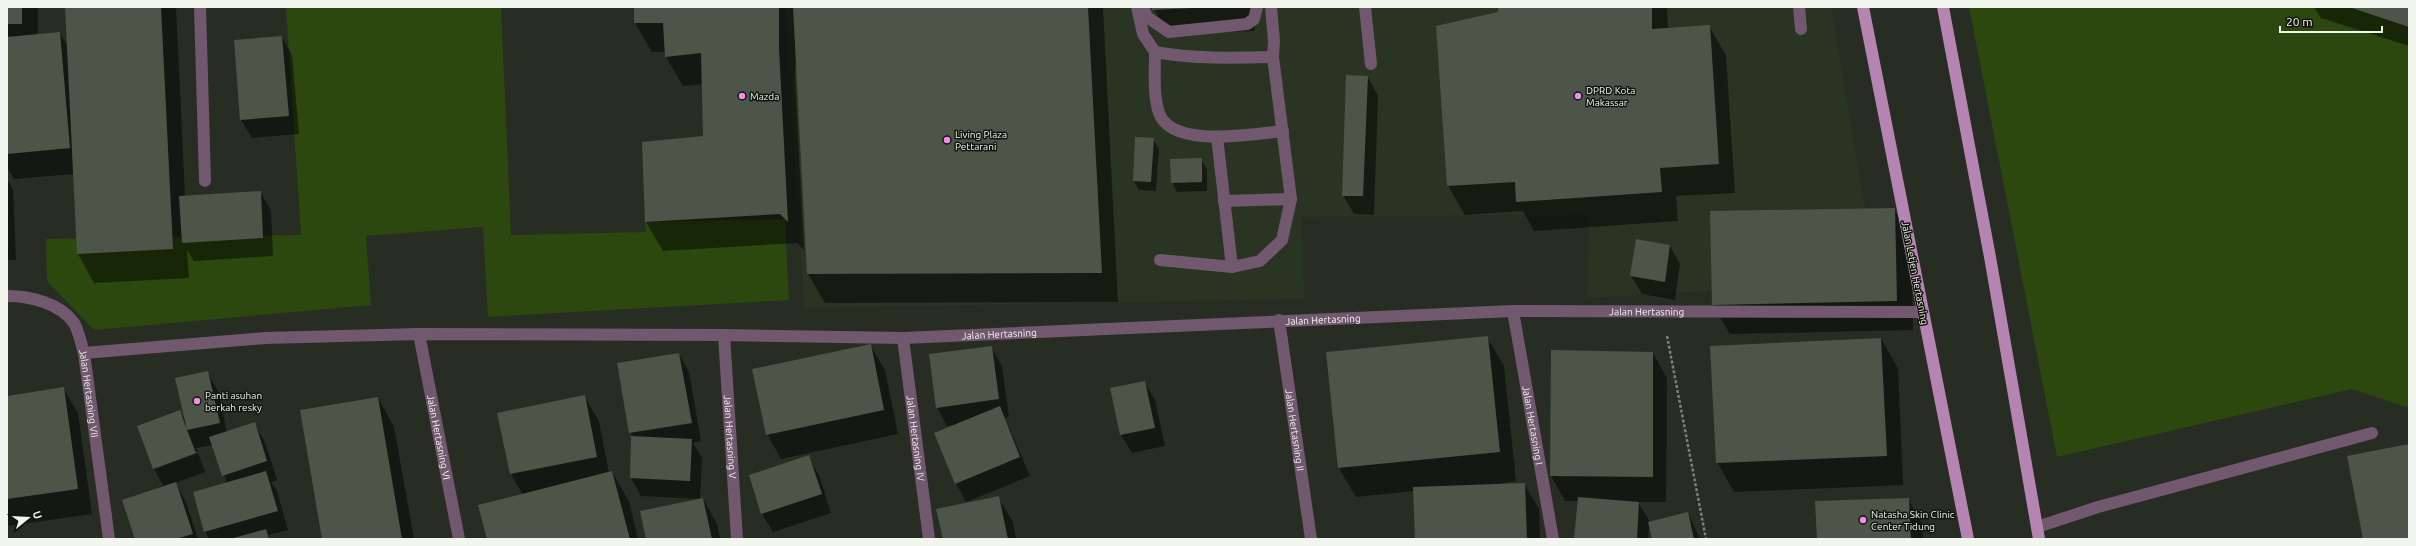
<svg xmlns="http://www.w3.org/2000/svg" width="2416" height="546" font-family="Ubuntu,sans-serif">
<rect width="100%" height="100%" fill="#272d22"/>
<!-- built -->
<path fill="#2a3423" d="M786,7h1045l47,274 -291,17 2,-84 -287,3 2,82 -500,9z"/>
<!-- green -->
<path fill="#2c480e" d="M286,7h215l10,228 135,-3 -1,-10 140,-3 4,81 -301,17 -5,-90 -117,9 5,69 -277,25 -47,-49 -1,-42 255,-4z
M1969,7h379l61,20v381l-57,-19 -295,68z"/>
<!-- shadow -->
<path fill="#0007" d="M7,7h31v28l22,-2 8,14 -2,-40h110l9,189 76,-3 10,18 2,45 -79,5 -7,-11 2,28 -95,5 -16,-29 -4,-80 -60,5 -7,-12z
M635,7h468l15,295 -293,1 -17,-29 -11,-209h-2v13l9,172 -7,-7 -134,8 -17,-29 58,-86 -1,-52 -20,2 -17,-29v-5h-14l-17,-29z
M1153,7h100l2,24 -88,3z
M1499,7h168l1,22 41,-3 17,29 9,138 -59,3 2,25 -144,10 -11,-20 -58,4 -17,-29z
M2314,7h95v39l-88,-28z
M282,37l10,18 7,79 -47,4 -11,-18z
M1368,77l10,19 -4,119 -20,-1 -11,-19z
M1153,139l6,10 -3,42 -17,-1 -5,-9z
M1201,159l6,10v22l-30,1 -5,-10z
M7,179l6,11 3,70h-9z
M1894,209l17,29 2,92 -183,4 -17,-29 -2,-93z
M1670,246l10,18 -5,36 -33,-6 -11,-18z
M1487,337l17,29 12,115 -24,4 32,-1 15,25 1,30h-124l-2,-48 -58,6 -17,-29z
M1881,339l17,29 5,117 -169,7 -17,-30z
M870,345l15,25 13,64 -117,25 -14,-25z
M991,347l11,19 7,51 -4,1 25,58 -64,26 -10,-19 -3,-58 -6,1 -10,-19z
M1552,351l101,2 14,25 -1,124h-28l12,20 38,-9 12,26h-47l-4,-13 -1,13h-73l3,-38h-13l-14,-25z
M679,354l10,18 12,69 -8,2 9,15 -2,42 3,-1 14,25 3,15h-73l53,-40 -59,-3 -10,-18 1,-41 -14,-73z
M207,372l11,19 9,41 27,-9 11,19 12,38 -6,2 6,9 11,39 -20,5 2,4h-61l-4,-8 22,-48 -14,-38 -17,3 2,3 -43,16v2l43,-16 7,19 -30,11 11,19 12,37h-62l28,-52 -10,-18 26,-57 6,10z
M1144,382l11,18 10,46 -33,7 -11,-18 -10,-46z
M63,388l15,25 14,101 -85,12v-130z
M584,396l15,25 10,52 3,-1 17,29 9,38h-150l35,-44 -12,-21z
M378,398l16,29 20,112h-91z
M808,457l11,18 12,38 -58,19 -11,-18 -12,-38z
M998,497l15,25 3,17h-72z
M1908,499l14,25 1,15h-105z"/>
<!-- building -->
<path fill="#4d5548" d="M7,7h15v17h-15z
M65,7h96l12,242 -96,5z
M634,7h145v41l9,174 -8,-8 -135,8 -3,-80 61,-6 -2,-83 -36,4 -2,-34h-29z
M793,7h295l14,266 -295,1z
M1152,7h41v1l-41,2z
M1498,7h154v22l58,-4 9,139 -59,4 2,24 -146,10 -1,-20 -68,4 -11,-160 62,-14z
M2349,7h60v20z
M60,32l10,116 -63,6v-117z
M282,36l7,80 -49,4 -6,-80z
M1346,75l22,1 -5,120h-21z
M1135,137l19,1 -3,44 -18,-1z
M1202,158v24l-31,1 -1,-24z
M261,191l2,47 -81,5 -3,-47z
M1895,208l2,93 -185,4 -2,-94z
M1636,239l34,6 -5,37 -35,-6z
M1488,336l12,116 -162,16 -12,-116z
M1881,338l6,118 -171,7 -6,-117z
M871,344l13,66 -118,25 -14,-66z
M992,346l7,53 -63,9 -7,-54z
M1551,350l102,2v125l-103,-1z
M679,353l13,70 -63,10 -12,-70z
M208,371l12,52 -33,7 9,23 -43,16 -16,-43 43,-16 7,20 -12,-52z
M1145,381l10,47 -35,7 -10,-47z
M64,387l14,102 -71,10v-103z
M585,395l12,62 -87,17 -13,-61z
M378,397l24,142h-80l-22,-129z
M1000,406l20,51 -65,27 -21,-51z
M255,422l12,39 -45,15 -13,-39z
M631,436l61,3 -2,42 -60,-3z
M2409,444v95h-46l-16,-83z
M809,455l13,39 -61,20 -12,-39z
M266,471l12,40 -74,21 -11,-40z
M612,471l18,68h-143l-9,-34z
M176,482l17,52 -17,5h-41l-13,-39z
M1525,483l2,56h-112l-2,-52z
M999,496l9,43h-65l-7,-30z
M1578,497l61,5 -2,37h-63z
M703,498l9,41h-66l-6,-28z
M1909,498l2,41h-94l-2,-38z
M1688,512l6,27h-42l-4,-17z
M266,529l3,10h-39z"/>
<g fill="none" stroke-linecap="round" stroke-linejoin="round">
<!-- path -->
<path stroke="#7c8278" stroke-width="2.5" stroke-dasharray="3 2" stroke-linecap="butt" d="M1667,336l39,203"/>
<!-- minor -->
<g stroke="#71586e" stroke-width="12">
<path d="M200,7l5,174"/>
<path d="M1137,7l6,27 12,18c39,7 78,6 118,5l1,-16 -3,-34"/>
<path d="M1143,7l4,10 22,15 78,-8 7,-5 3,-12"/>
<path d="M1365,7l6,57"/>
<path d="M1799,7l2,22"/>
<path d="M1155,52c0,19 -2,43 4,61 13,36 94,21 124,18"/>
<path d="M1217,137l15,130"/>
<path d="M1224,201l67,-2"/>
<path d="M1160,260l72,7 28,-6 22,-21 9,-41 -18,-142"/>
<path id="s1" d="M7,296c23,0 53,7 67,27 5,8 7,21 10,30l25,186"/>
<path id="s2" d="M1513,311l40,228"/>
<path id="s3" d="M1279,320l32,219"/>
<path id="s4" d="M419,334l40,205"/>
<path id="s5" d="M724,335l13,204"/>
<path id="s6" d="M903,338l26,201"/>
<path id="s7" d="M84,353l181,-15 154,-4 305,1 179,3 610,-27 409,1"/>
<path d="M2037,527l61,-20 274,-74"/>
</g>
<!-- major -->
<path stroke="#b684b2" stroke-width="12" d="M1863,7l105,532
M1943,7l47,250 49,282"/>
</g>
<!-- markers -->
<g fill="#f689ee" stroke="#12150f" stroke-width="1.5">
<circle cx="742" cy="96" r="4"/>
<circle cx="1578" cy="96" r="4"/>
<circle cx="947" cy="140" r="4"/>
<circle cx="197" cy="401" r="4"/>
<circle cx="1863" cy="520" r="4"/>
</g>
<g text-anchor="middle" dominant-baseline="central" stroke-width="3" stroke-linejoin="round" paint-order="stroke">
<!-- poi labels -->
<g font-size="10" fill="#f1f6ee" stroke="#12150f" text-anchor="start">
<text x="1586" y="90">DPRD Kota<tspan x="1586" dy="12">Makassar</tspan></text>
<text x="750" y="96">Mazda</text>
<text x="955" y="134">Living Plaza<tspan x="955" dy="12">Pettarani</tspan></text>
<text x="205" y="395">Panti asuhan<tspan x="205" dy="12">berkah resky</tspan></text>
<text x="1871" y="514">Natasha Skin Clinic<tspan x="1871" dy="12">Center Tidung</tspan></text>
</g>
<!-- street labels -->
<g font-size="10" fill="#f1f6ee" stroke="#12150f">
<text transform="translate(1915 273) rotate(79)">Jalan Letjen Hertasning</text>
<text stroke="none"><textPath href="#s7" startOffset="1564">Jalan Hertasning</textPath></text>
<text stroke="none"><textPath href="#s7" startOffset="1240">Jalan Hertasning</textPath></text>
<text stroke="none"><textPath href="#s7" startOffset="916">Jalan Hertasning</textPath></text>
<text stroke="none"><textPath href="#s1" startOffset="147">Jalan Hertasning VII</textPath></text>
<text stroke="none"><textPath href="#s2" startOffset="116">Jalan Hertasning I</textPath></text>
<text stroke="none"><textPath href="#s3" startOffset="111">Jalan Hertasning II</textPath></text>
<text stroke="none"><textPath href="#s4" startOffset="105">Jalan Hertasning VI</textPath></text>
<text stroke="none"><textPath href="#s5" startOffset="102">Jalan Hertasning V</textPath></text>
<text stroke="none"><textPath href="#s6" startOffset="101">Jalan Hertasning IV</textPath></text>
</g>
</g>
<!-- border -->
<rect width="2416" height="546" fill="none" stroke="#f1f6ee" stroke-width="16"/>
<!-- north arrow -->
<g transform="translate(28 518) rotate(72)" stroke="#12150f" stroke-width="3" paint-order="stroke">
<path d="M0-3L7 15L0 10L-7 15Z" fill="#f1f6ee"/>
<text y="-6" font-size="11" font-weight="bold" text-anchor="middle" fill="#f1f6ee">U</text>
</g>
<!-- scale -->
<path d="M2280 26v6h102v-6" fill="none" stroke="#f1f6ee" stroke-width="2"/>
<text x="2286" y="26" font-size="12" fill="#f1f6ee" stroke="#12150f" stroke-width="3" paint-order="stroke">20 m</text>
</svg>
